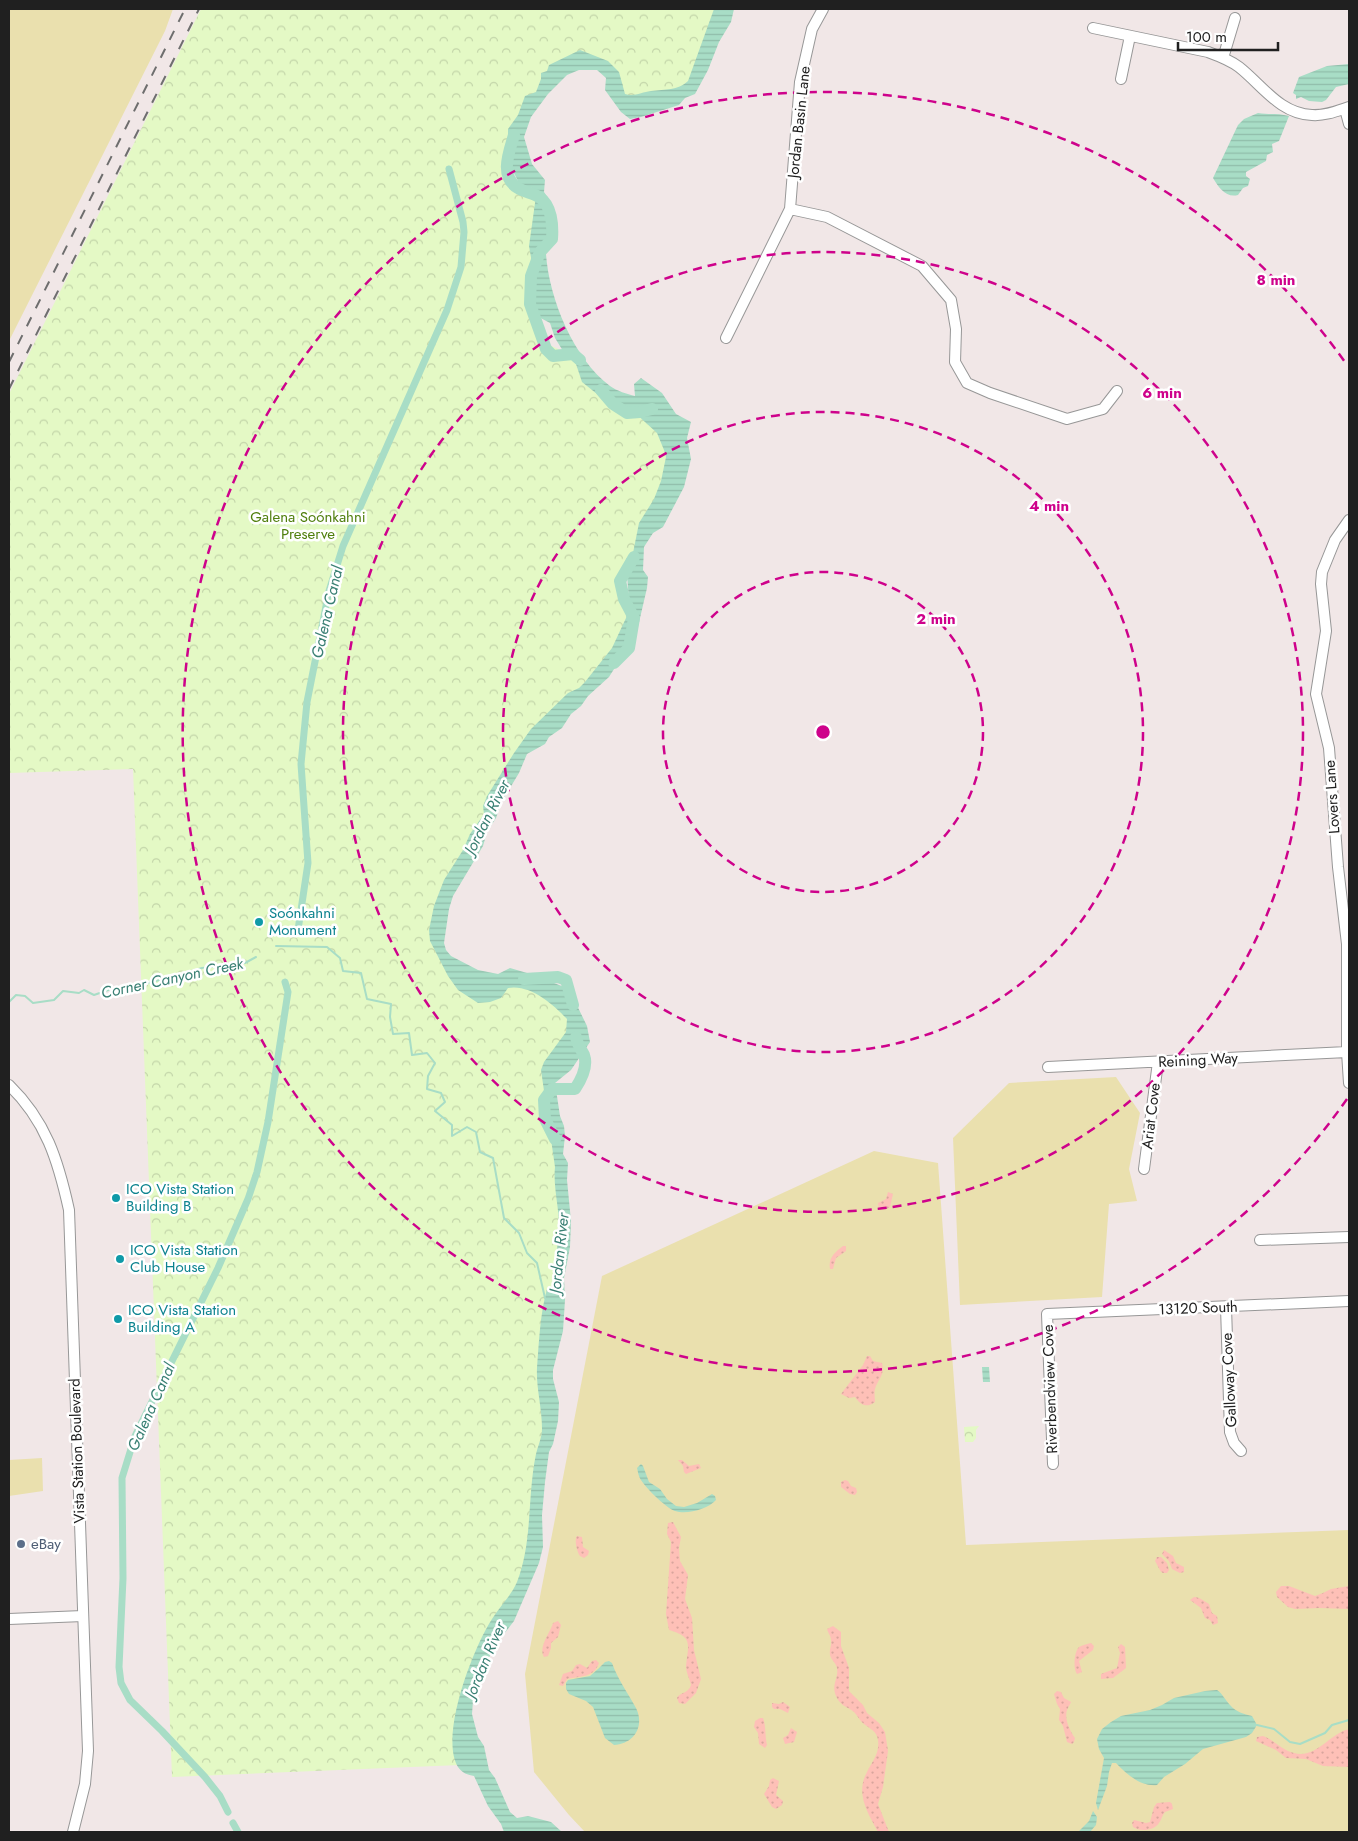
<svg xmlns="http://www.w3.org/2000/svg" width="1358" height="1841" font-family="Jost,sans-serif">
<defs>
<pattern id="sand-dots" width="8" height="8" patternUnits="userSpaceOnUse" patternTransform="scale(1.25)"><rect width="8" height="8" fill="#fec0b7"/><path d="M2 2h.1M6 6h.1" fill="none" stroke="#d9a59d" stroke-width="1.8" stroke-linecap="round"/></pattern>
<pattern id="park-crowns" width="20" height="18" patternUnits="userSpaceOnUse" patternTransform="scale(1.25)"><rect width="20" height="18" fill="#e4f9c5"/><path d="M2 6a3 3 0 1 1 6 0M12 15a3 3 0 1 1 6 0" fill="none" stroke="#c3d5a9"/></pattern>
<pattern id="water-rules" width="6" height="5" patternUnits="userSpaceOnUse" patternTransform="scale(1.25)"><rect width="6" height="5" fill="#a8ddc6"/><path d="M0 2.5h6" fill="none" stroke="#90bdaa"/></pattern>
</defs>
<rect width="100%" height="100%" fill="#f1e7e7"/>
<!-- grass -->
<path fill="#eae0ae" d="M9,9h164l-8,22 -156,310z
M1116,1077l24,36 -11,56 8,32 -28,3 -7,93 -142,8 -7,-167 56,-55z
M874,1151l64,12 28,382 383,-15v302h-764l-16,-17 -35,-43 -9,-98 77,-398z
M42,1458l1,33 -34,5v-36z"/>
<!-- sand -->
<path fill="url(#sand-dots)" d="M888,1192l5,2 -3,13 -3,2h-8l-1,-6 8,-4z
M843,1246h3v5l-10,7 -3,11h-3c-2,-11 5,-17 13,-23z
M867,1356h3l3,5 9,2c3,13 -4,16 -7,26 -1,4 0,9 0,13 -9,7 -15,2 -20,-5l-6,1 -8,-4 22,-29z
M678,1460h4l7,6 10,-2 2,4 -15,6 -2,-2 -1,-6z
M845,1480l3,1 3,5 5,2 1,4 -2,3 -5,-1 -9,-7v-5z
M673,1522l8,15 -2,11 1,13 8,14 -3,24 7,19 2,32 7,29 -5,14 -11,11 -6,-1 -2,-5c3,-6 11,-4 14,-13 -1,-6 -5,-12 -5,-19 2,-21 8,-29 -17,-36l-3,-16 5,-72 -4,-8 1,-11z
M577,1536l5,1 1,10 6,4 -1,4 -4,3 -4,-2c-3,-4 -6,-16 -3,-20z
M1164,1550l9,6 3,7 8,4v5l-4,1 -8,-4 -3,-8 -7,-7z
M1157,1557h4l6,6 2,7 -2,3h-4c-3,-1 -6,-9 -8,-12z
M1281,1586h8l26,10 8,-3 8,-4 18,-3v23l-29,-1 -25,1 -7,-2 -11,-10 -1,-5z
M1194,1597c6,0 10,4 15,7l3,9 5,3 1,7 -5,2 -3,-5 -5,-2 -4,-10 -11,-8z
M558,1621l3,4 -3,12 -7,6v5l-3,8 -4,1c-6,-10 6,-24 9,-34z
M833,1626l8,6v14l8,22v23l14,14 4,8 12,10 6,9 3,19 -5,36 -5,17 11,28h-11c-10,-19 -23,-38 -11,-60 5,-10 13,-19 11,-32 -1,-9 -8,-11 -14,-16 -4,-3 -6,-8 -10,-12 -6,-5 -13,-6 -17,-14 -7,-13 2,-19 0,-30 -1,-5 -6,-8 -7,-13 -1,-6 2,-10 1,-15 0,-4 -3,-7 -4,-11z
M1091,1643l3,3 -1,4 -14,11 3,11 -5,2c-4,-5 -3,-22 2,-27 3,-2 8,-3 12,-4z
M1121,1644l4,3 1,21 -13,10 -12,1v-5l16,-6 3,-15 -2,-6z
M596,1660l3,3c-5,15 -19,13 -32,16l-4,7 -4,-1 4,-11 9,-3 4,-6 4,-1 7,4 5,-7z
M1057,1691l4,1 3,6 7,4c-1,3 -3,5 -4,8 -3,9 3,21 8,28l-1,4 -2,2 -5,-2 -4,-16 -4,-6 1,-11 -3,-5 -3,-10z
M783,1702l7,5 -2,6 -8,-4h-6l-2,-2v-4l7,1z
M760,1718h3c3,7 2,19 4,27l-2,3 -6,-4 -1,-11 -4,-6 1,-6z
M791,1728l6,4 -3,10 -9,2 -2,-6 5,-3z
M1349,1729v38l-26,-1 -17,-7 -20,-1 -10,-8 -20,-9 1,-4 6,-1c11,4 19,14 31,17 22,6 35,-19 55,-24z
M773,1778l6,3 -3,14 7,6 -1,4 -6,4 -4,-2 -8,-13 5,-8 1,-6z
M1170,1802l2,2 1,5 -8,3c-3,3 -3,7 -6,11 -5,8 -19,9 -26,4l-1,-4 2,-3 12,3 4,-1 4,-15 3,-4z"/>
<!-- park -->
<path fill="url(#park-crowns)" d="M201,9h519l-36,83 -66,7 -11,-31 -41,-3 -49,57 -10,41 6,23 18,8 11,8 -6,111 9,30c7,4 19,7 24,12 9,7 11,17 18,25 6,8 26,26 35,30 7,3 13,2 19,1l34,34 -40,114 -11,11c-2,18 0,27 8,44l-24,49 -80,74 -94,180 12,52 77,13 44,28 5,22 -26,55 -3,13 1,12 8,20 9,70 -15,221 -17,134 -63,137 -6,71 -288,12 -39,-1008 -124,4v-379z
M979,1426l-3,4v8l-3,4h-8l-1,-15z"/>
<!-- water -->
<path fill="url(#water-rules)" d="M714,9h20l-3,13 -12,20 -11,28 -13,24 -10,4 -6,7 -38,12 -11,2 -9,-7 -16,-22 1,-12 -9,-8h-18l-12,5 -19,19 -17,23 -7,20 8,27 13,16 -1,12c18,23 0,38 2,62 3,45 28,105 64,132 7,5 17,8 25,10l-1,-12 7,-6 21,15 14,21 15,8 -4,16 4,21 -7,28 -21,40 -10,6 -9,14 -1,23 5,7 -1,11 -10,43 -4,8 -24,38 -21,19 -7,10 -10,8 -9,14 -13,9 -4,7 -18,10 -8,19 -18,30 -5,15 -9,14 -4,14 -30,50 -4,13 -5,34 2,7 5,6 27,14 20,4 12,-6 24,7 35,14 18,37 3,16 -19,28 -16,13 5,33 4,10 1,10 -2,18 5,9 -1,17 4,41 -1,26 -6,31 1,22 -2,31 -10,39v9l6,23 -1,19 -5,23 -4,8 -4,30 -3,33 1,32 -4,16 -25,58 -20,26 -9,19 -7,16 -5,19 -1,13 6,23 6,9 5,24 6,8 15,34 7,6 11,-2 23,6 11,10h-58l-3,-8 -13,-18 -14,-30c-6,-1 -12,-3 -16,-9 -19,-31 15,-119 34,-148 8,-13 19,-23 25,-37 16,-41 10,-85 19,-128 2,-8 6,-17 6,-25 0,-21 -6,-41 -5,-61 2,-26 3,-54 10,-79l6,1c1,-22 5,-42 6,-64 0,-20 -6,-39 -4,-59l-14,-97 3,-8 22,-30 1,-13c-14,-15 -37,-35 -59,-31l-7,10 -11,4 -12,1 -20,-13 -10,-14 -18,-35 -1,-11 5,-24 10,-26 19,-30 7,-16 14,-20 -1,-8 4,-10 27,-43 17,-24 37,-36 11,-5 6,-6 27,-34 14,-30 3,-16 -3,-43 7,-6 6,-30 15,-24 7,-18 5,-24 -2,-7 -7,-17 -24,-22 -8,-1 -23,-12 -20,-16 -6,-18 -13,-13 -8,-13 -5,-15 -15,-8 -5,-13v-26l2,-13 -3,-17 7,-50 -5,-9 -5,2 -7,-6 -10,-20 -1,-23v-11l10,-14 7,-19 11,-4 5,-13v-6l6,-2 2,-6 31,-15 28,11 11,11 6,22c9,3 17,-2 26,-3 15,-2 26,0 37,-10z
M1349,64v20l-13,3 -10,13 -4,2 -13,-1 -8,-4 -5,2v-4l-3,-2 6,-16 28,-11z
M1258,113c11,2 20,0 31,3l-10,25 -7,3 1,8 -6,3 -1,6 -20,11v4l4,3 -2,7 -5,2 -5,7c-12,3 -19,-7 -25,-17l25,-53 6,-6z
M982,1367h7l1,15h-7z
M641,1464l2,2 6,16 11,7 7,10 9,7 8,1 13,-4 15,-9 3,2 1,4c-8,9 -29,15 -41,11 -8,-2 -34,-27 -36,-35 -1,-2 -1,-5 -2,-8z
M609,1661l3,2c6,17 16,30 24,45 9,18 -2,36 -22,37l-9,-7 -12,-31 -7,-6 -17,-7 -3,-5v-6l2,-3 22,-4 8,-7 7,-7z
M1217,1690c6,4 8,10 13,15 6,7 14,9 22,11l5,9 -5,8 -6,4 -43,12 -18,15 -21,13 -7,8c-16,2 -31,-11 -41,-22h-4l-3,9 -2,14 -9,24 -2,-7 8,-45 -5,-9 -2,-10 5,-10 9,-7 10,-6 29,-6 12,-5 12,-7 31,-7z
M1093,1811l4,6 -1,8 -6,7h-12l11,-11z"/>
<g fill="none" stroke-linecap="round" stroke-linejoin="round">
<!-- stream -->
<path stroke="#a8ddc6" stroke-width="2" d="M276,946l51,1 13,11 3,13 18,2 6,26 24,5 -1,13 3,17 16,-1 3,22 15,-2 8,10 -7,13 -1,13 14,4 4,9 -10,9 17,14v11l15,-9 9,5 4,20 13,6 11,60 15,15 8,20 10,10 8,35
M9,1002l7,-7 9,1 8,7 21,-3 9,-9 16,2 5,-3 10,5 23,-8 28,-3 57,-16 43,-5 11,-6
M1257,1725l17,4 16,13 10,2 25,-11 7,-8 17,-5"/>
<!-- canal -->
<path stroke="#a8ddc6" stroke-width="7" d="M298,930l10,-67 -7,-99 6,-62 22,-111 14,-45 104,-236 14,-43 3,-35 -1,-10 -14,-53
M228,1812l-8,-16 -15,-19 -43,-46 -32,-31 -9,-17 -2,-16 4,-89 -1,-100 13,-42 83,-168 30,-69 9,-27 11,-50 20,-130 -3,-10
M233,1823l5,9"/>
<!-- river -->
<path stroke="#a8ddc6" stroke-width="12" d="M514,135c-5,17 -15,42 4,53 6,4 15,5 21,9 13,8 14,29 13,42l-12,13 -9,24 -1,28 16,45 7,7 20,-2 7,6
M601,390l12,14 14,9 13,-1 12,-3
M614,663l15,-15 5,-30 -10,-19 -4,-18 14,-24
M524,979l34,-2 8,3 7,25
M555,1139l-10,-20 -1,-19 8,-11h23c6,-9 13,-23 9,-34 -3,-6 -7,-11 -8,-18"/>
<!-- minor casing -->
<g stroke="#979797" stroke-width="12">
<path id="minor" d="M1093,28l115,24c11,4 22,8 31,15 23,18 41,47 73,48 13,1 25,-4 37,-8
M1223,58l12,-40
M1121,79l9,-43
M1345,109l4,15
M790,209l37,8 95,49 29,34 5,29 -1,33 12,21 23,10 77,26 36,-10 14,-18
M726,338l64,-129 10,-127 12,-53 11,-20
M1349,520l-14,20 -13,32 -1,12 5,47 -10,63 13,54 9,119 9,77v108l2,31
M1048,1067l299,-15
M9,1085c37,36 49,75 60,125l19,541 -3,33 -12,48
M1144,1169l14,-107
M1260,1240l89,-3
M1226,1307l4,125 4,11 7,8
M1053,1464l-6,-150 302,-13
M9,1619l74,-3"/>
</g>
<!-- minor -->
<use href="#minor" stroke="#fff" stroke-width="10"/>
<!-- rail -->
<path stroke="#6e6e6e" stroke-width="2" stroke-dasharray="10 10" stroke-linecap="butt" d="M9,362l176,-353
M9,389l190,-380"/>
</g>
<!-- distance rings -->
<g fill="none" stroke="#ce028b" stroke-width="2.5" stroke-dasharray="9 6">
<circle cx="823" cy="732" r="160"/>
<circle cx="823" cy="732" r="320"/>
<circle cx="823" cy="732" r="480"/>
<path d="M1347 1099A640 640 0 1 1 1347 365"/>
</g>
<!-- markers -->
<g fill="#0f9aa8" stroke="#fff" stroke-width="2">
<circle cx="259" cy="922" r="5"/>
<circle cx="116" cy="1198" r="5"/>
<circle cx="120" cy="1259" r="5"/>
<circle cx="118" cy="1319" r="5"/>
</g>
<circle fill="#5c6f8a" stroke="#fff" stroke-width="2" cx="21" cy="1544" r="5"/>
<g text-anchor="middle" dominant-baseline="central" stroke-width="5" stroke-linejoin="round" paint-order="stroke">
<!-- street labels -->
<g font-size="15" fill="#202020" stroke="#fff">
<text transform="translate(799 122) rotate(-84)">Jordan Basin Lane</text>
<text transform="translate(1332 797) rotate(-94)">Lovers Lane</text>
<text transform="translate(1198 1060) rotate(-3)">Reining Way</text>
<text transform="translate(1151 1116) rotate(-83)">Ariat Cove</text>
<text transform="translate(1198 1308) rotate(-2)">13120 South</text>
<text transform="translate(1229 1380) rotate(-93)">Galloway Cove</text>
<text transform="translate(1050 1389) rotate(-92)">Riverbendview Cove</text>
<text transform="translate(77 1451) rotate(-92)">Vista Station Boulevard</text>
</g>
<!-- park labels -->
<g font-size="15" fill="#507f0d" stroke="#fff">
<text x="308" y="517">Galena Soónkahni<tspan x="308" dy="17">Preserve</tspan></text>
</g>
<!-- culture labels -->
<g font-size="15" fill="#0d838f" stroke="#fff" text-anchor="start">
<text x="269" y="913">Soónkahni<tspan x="269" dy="17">Monument</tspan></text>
<text x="126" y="1189">ICO Vista Station<tspan x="126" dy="17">Building B</tspan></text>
<text x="130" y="1250">ICO Vista Station<tspan x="130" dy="17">Club House</tspan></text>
<text x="128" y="1310">ICO Vista Station<tspan x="128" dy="17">Building A</tspan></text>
</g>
<!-- service labels -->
<g font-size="15" fill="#4e5e75" stroke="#fff" text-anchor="start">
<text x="31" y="1544">eBay</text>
</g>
<!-- water labels -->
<g font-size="16" font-style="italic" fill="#3a8074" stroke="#fff">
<text transform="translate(327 612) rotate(-77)">Galena Canal</text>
<text transform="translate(487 817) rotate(-63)">Jordan River</text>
<text transform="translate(172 978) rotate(-12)">Corner Canyon Creek</text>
<text transform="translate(559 1253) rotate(-84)">Jordan River</text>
<text transform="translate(151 1407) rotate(-66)">Galena Canal</text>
<text transform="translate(485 1660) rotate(-67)">Jordan River</text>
</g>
</g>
<circle cx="823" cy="732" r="8" fill="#ce028b" stroke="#fff" stroke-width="2.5"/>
<g font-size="15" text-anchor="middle" font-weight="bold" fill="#ce028b" stroke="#fff" stroke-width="5" stroke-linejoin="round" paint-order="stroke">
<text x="1276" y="285">8 min</text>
<text x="1162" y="398">6 min</text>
<text x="1049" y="511">4 min</text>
<text x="936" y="624">2 min</text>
</g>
<!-- border -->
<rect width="1358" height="1841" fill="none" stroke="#202020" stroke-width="20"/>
<!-- scale -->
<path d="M1178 42v8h100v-8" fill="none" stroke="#202020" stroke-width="2.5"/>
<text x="1186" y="42" font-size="15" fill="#202020" stroke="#ffffff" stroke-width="4" paint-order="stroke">100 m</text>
</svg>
